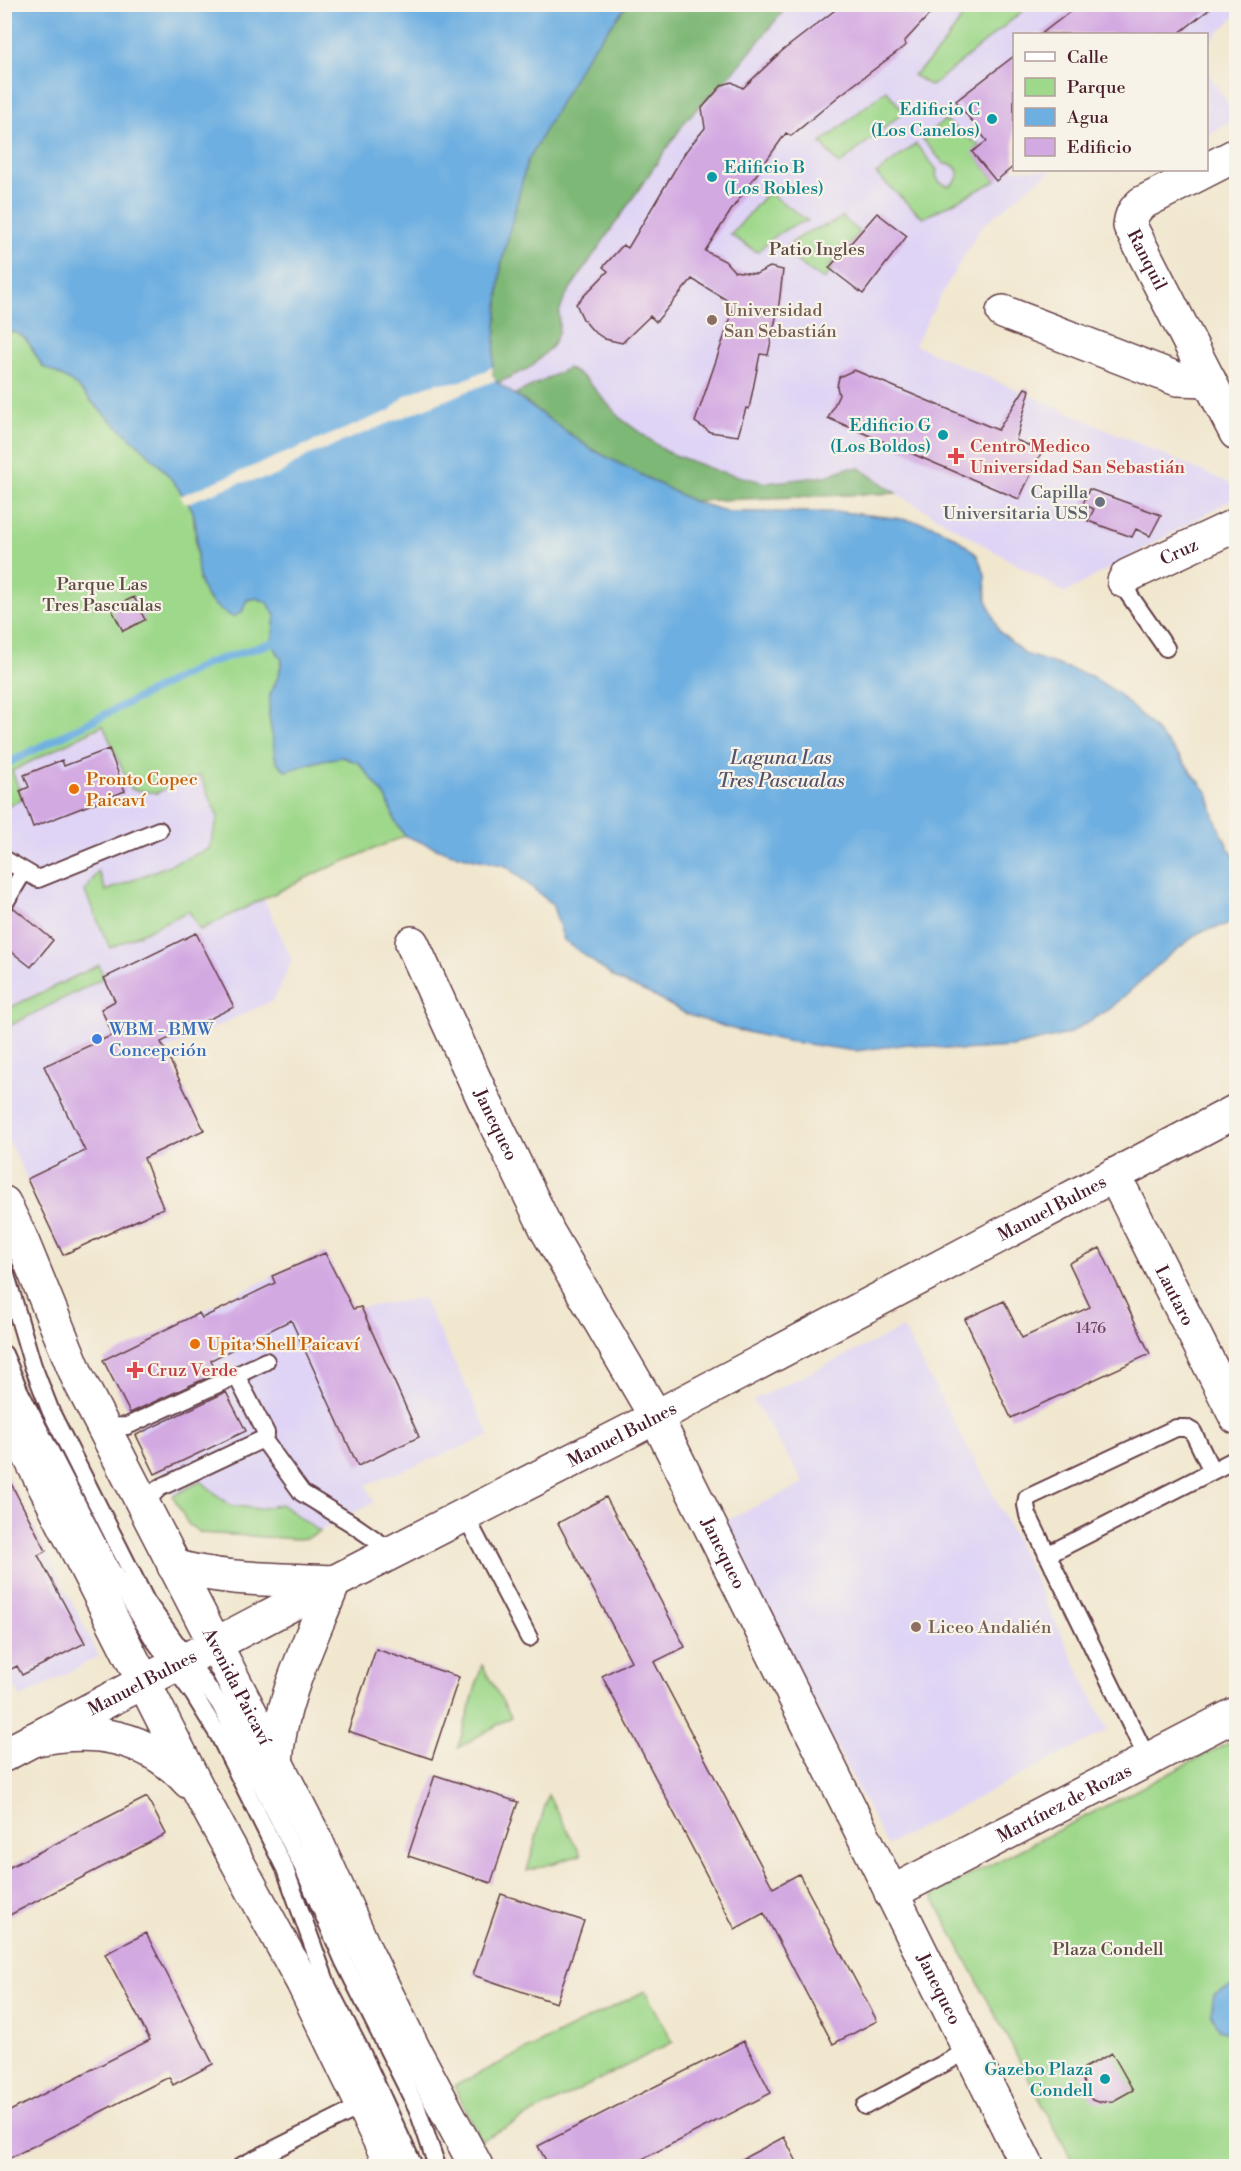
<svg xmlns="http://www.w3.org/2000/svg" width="1241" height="2171" font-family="'Libre Bodoni',serif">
<rect width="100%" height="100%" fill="#f7f3e8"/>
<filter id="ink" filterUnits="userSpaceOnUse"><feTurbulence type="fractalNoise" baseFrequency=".0167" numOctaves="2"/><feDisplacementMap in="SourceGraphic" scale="12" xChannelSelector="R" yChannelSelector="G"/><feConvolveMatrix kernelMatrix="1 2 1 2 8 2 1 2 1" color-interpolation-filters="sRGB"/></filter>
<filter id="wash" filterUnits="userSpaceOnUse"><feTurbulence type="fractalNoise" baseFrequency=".008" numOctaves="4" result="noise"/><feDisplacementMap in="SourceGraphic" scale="24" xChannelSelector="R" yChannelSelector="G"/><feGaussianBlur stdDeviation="1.35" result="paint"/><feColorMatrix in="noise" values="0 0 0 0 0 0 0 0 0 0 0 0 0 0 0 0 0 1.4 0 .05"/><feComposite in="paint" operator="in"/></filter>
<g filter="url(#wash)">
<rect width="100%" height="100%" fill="#f1e7cf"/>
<!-- built -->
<path fill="#dfd4f5" d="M627,5h609v11l-29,27 -1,-9h-192v136h40l-21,14 -52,43 -40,68 -26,50 321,141v11l-171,96 -169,-100 -204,8 -194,-118 -6,-7z
M1206,70l30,45v4l-29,16z
M216,669l98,205 -50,25 28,61 -18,40 -109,50 24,50 -162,79 -22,-45v-359z
M325,1253l28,56 70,-11 67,138 -124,49 8,17 -67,36 -106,-5 -13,-9 -85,-164 156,-77z
M903,1328l87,160 118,242 -221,115 -166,-322 83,-40 -51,-83z
M4,1469l95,187 -78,42 -7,-12 -9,5z"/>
<!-- green -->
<path fill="#9ed88a" stroke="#747c5a" stroke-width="1.5" d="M971,4l59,1 -99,81 -18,-11c26,-20 40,-44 58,-71z
M886,90l18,22 -65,53 -18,-22z
M945,120l35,26 -7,6 23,29 -73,37 -47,-44 40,-30 21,26 -1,5 3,7 9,4c16,-6 12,-24 -4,-22l-22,-26z
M768,192l40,29c-21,4 -36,17 -51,31l-26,-17z
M842,217l18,15 -31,35 3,3 -8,9 -10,-5 -31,-23c9,-9 20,-19 33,-22 10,-4 17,-5 26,-12z
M5,329c28,8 23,16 38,38l12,5 20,12 26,27 59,52 19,25 14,23 6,70 9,19 34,12 5,-12 10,-2 11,5 7,13 -3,27 10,16 -3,16 -9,20 -1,20 7,46 10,10 36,-11 20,-3 17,6 27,34 9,24 10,15 -91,38 -114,56 -11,-19 -79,37 -25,-56 13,-21 8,20 103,-42 9,-32 -18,-42 -44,18 -25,-4 -28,-64 -91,46 11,28 -18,8z
M99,965l5,13 -99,50v-18z
M201,1481l28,24 30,4 22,-5 39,28 -13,6 -10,1 -96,-6 -13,-9 -15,-28z
M482,1665l29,52 -53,31z
M1236,1739v427h-161l-143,-271z
M548,1795l33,60 -54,16z
M645,1991l28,51 -192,98 -27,-54z"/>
<!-- forest -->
<path fill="#7eb876" stroke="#646c50" stroke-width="1.5" d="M627,5h161l-50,62 -51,52 -121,176 -7,18v18l-7,15 -21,21 -33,16 -6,-7 9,-111 26,-103 59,-105z
M568,368l18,11 34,39 47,34 50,19 50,12 59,-7 21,-8h12l37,25 -204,8 -101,-52 -76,-55z"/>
<!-- water -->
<path fill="#6dafe1" stroke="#5c6786" stroke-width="1.5" d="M4,5h623l-41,52 -59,105 -26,103 -9,111 6,7 93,66 101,52 37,11h113l53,6 35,6 27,14 20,17 8,19 1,24 13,33 26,23 66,22 25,16 31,29 32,35 29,37 7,26 14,30 7,10v63l-36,10 -34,26 -56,51 -42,25 -56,13 -51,3 -52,-6 -54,7 -69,-10 -57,-13 -43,-14 -36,-20 -32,-14 -54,-40 -12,-36 -46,-38 -57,-13 -44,-17 -10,-15 -9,-24 -27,-34 -17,-6 -20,3 -36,11 -10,-10 -7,-46 1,-20 9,-20 3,-15 -10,-17 3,-27 -7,-13 -11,-5 -10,2 -5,12 -9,5c-52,-25 -28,-62 -40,-105 -1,-5 -6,-11 -9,-15 -23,-37 -53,-57 -83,-86 -9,-8 -16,-19 -26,-26 -9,-8 -21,-13 -32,-18 -15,-22 -10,-30 -38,-38z
M1232,1986l4,2v48l-17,-7 -8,-16 3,-18z"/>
<!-- pier -->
<path fill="#f1e7cf" d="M493,367l-1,9 4,4 -189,76 -29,19 -9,3 -30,5 -54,21 -5,-8 209,-85 16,-15 19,-9 13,-4h20z"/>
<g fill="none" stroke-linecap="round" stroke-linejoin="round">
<!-- stream -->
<path stroke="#6dafe1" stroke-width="8" d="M4,765l204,-102 64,-20"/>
</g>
<g id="blocks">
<!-- building -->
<path fill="#d3a9e2" d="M843,4h96l-35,38 2,3 -67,51 -48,40 -5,-3 -52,73 -29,45 20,10 9,10 22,3 14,-7 13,3 -4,34 -11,51 -8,-1 -11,55 -3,-1 -8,28 -28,-4 -15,-10 40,-117 -43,-26 -36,43 -6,-6 -28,27 -17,-4 -12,-8 -10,-12 -7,-15 32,-33 -5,-4 20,-22 5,3 58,-97 19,-23 -3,-20 20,-23 10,-3 11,6 39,-37z
M1080,4h136l-38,30h-137z
M1014,56v110l-18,15 -24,-29 15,-11 -31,-40z
M877,213l30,23 -44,58 -34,-26z
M854,370l144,60 27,-42 5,2 -14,50 26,11 -23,48 -191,-81 11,-23 -2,-8 2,-10z
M1089,489l72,26 -11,21 -14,-7 -4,8 -44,-16 6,-12 -11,-5z
M134,597l11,23 -22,11 -12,-23z
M109,749l16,42 -92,36 -13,-36 9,-4 -5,-12 38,-15 2,6z
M14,908l39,32 -22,27 -27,-21v-35z
M196,933l38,74 -73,35 43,88 -60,28 19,50 -100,47 -36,-76 58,-28 -41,-85 69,-31 -12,-26 14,-8 -11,-23z
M1100,1248l50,106 -139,64 -46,-99 39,-18 18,37 68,-31 -21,-44z
M325,1253l28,56 8,-2 58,130 -61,29 -67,-146 -80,40 6,13 -87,40 -27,-53 96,-47 3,5 73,-35 -3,-7z
M226,1392l20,39 -91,43 -19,-39z
M4,1470l42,81 -8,4 47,88 -63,32 -5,-9 -13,7z
M606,1497l79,150 -31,15 119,226 26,-14 78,147 -44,23 -69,-131 -29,16 -133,-253 29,-15 -73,-138z
M376,1649l83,28 -27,82 -84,-28z
M435,1775l83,27 -27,81 -83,-27z
M147,1797l19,37 -162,84v-48z
M501,1894l83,27 -28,82 -83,-28z
M146,1933l67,131 -40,21 -4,-8 -165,84v-47l146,-74 -45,-86z
M744,2041l27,52 -142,73h-80l-11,-20z
M1112,2053l21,37 -20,11 -15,1 -6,-2 -7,-11 -3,-13 2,-8z
M784,2137l15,29h-70z"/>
</g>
</g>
<g filter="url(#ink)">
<use href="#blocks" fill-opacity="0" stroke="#633d44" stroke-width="1.5"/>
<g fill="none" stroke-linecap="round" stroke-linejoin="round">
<!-- lane casing -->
<g stroke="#633d44" stroke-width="20">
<path id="lane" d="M1124,581l1,8 41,59
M4,859l34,20 121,-49
M6,901l18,-30
M4,1268l29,98 18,46 95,189 73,102 14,26 71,141 40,92 73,146 20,58
M4,1354l16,38 88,172 44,73 42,58 25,41 66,133 43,118 34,66 52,113
M231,1378l35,-17
M103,1427l24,-1 104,-48 7,1 28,54 -3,6 -104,49 -16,16
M263,1439l39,54 49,30 42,29
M465,1515l64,123
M1047,1555l189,-96
M1148,1760l-120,-245 -2,-10 1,-7 149,-70h10l7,4 19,39
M865,2106l104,-56
M241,2166l122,-61"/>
</g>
<!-- street casing -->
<g stroke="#633d44" stroke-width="36">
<g id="street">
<path id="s1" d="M1236,155l-94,48c-8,7 -11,12 -12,23l106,207"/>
<path d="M1003,312l174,67 32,1"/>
<path id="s2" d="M1124,581l3,-5 109,-51"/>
<path id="s3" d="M412,943l71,155 65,134 108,185"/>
<path id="s4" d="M1114,1175l122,242"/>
<path id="s5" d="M891,1893l345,-179"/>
</g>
</g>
<!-- secondary casing -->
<g stroke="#633d44" stroke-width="36">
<g id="secondary">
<path id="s6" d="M656,1417l371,749"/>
<path id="s7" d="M4,1755l330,-173 299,-153 603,-318"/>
</g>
</g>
<!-- primary casing -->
<g stroke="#633d44" stroke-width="36">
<g id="primary">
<path id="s8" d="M4,1203l16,33 58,142 236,458 52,116 48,98 62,116"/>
<path d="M4,1406l198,391 101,186 89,183"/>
<path d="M174,1566c51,15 107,13 160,16 -23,58 -54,117 -58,180"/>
<path d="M32,1740c61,-13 114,-6 157,42"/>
</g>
</g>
<!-- lane -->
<use href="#lane" stroke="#fff" stroke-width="16"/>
<!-- street -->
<use href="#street" stroke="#fff" stroke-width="33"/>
<!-- secondary -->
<use href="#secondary" stroke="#fff" stroke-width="33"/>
<!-- primary -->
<use href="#primary" stroke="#fff" stroke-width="33"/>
</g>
</g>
<!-- markers -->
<g fill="#0f9aa8" stroke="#f7f3e8" stroke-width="2">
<circle cx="992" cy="119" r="6"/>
<circle cx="712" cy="177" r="6"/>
<circle cx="943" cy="435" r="6"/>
<circle cx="1105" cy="2079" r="6"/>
</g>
<g fill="#8d6e63" stroke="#f7f3e8" stroke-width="2">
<circle cx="712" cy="320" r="6"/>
<circle cx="916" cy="1627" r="6"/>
</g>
<g fill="#e0444e" stroke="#f7f3e8" stroke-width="2">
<path d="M953 447h6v6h6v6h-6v6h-6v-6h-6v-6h6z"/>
<path d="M132 1361h6v6h6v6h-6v6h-6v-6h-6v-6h6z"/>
</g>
<circle fill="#6b7280" stroke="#f7f3e8" stroke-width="2" cx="1100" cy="502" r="6"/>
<g fill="#e8710a" stroke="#f7f3e8" stroke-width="2">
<circle cx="74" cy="789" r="6"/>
<circle cx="195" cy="1344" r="6"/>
</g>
<circle fill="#3f7fe0" stroke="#f7f3e8" stroke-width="2" cx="97" cy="1039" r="6"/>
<g text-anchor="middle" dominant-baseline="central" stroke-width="4.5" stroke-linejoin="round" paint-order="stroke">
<!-- number labels -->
<g font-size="15" fill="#6c4259">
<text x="1091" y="1328">1476</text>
</g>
<!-- culture labels -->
<g font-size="18" fill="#0d838f" stroke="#f7f3e8" text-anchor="end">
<text x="980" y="109">Edificio C<tspan x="980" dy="21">(Los Canelos)</tspan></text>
<text x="724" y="167" text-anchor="start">Edificio B<tspan x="724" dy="21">(Los Robles)</tspan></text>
<text x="931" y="425">Edificio G<tspan x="931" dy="21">(Los Boldos)</tspan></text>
<text x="1093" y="2069">Gazebo Plaza<tspan x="1093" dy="21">Condell</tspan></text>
</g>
<!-- park labels -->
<g font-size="18" fill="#5f4d43" stroke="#f7f3e8">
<text x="817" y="249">Patio Ingles</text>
<text x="102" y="584">Parque Las<tspan x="102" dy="21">Tres Pascualas</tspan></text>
<text x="1108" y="1949">Plaza Condell</text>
</g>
<!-- street labels -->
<g font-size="18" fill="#4a1f2b" stroke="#f7f3e8">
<text stroke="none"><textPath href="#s1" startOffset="170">Ranquil</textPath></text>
<text stroke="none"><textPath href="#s2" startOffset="63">Cruz</textPath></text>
<text stroke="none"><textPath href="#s3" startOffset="200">Janequeo</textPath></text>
<text stroke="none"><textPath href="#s7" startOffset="1182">Manuel Bulnes</textPath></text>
<text stroke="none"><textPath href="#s4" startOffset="135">Lautaro</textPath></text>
<text stroke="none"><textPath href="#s7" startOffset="696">Manuel Bulnes</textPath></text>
<text stroke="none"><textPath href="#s6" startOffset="152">Janequeo</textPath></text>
<text stroke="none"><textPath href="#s7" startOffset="156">Manuel Bulnes</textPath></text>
<text stroke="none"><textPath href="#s8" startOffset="537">Avenida Paicaví</textPath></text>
<text stroke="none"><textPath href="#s5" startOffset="195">Martínez de Rozas</textPath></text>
<text stroke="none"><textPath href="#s6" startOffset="638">Janequeo</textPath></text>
</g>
<!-- education labels -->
<g font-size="18" fill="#785e54" stroke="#f7f3e8" text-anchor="start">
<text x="724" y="310">Universidad<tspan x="724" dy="21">San Sebastián</tspan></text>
<text x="928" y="1627">Liceo Andalién</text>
</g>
<!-- health labels -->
<g font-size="18" fill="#be3a42" stroke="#f7f3e8" text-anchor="start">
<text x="970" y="446">Centro Medico<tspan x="970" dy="21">Universidad San Sebastián</tspan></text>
<text x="147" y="1370">Cruz Verde</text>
</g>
<!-- worship labels -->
<g font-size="18" fill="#5b616d" stroke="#f7f3e8" text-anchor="end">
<text x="1088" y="492">Capilla<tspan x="1088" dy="21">Universitaria USS</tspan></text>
</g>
<!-- food labels -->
<g font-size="18" fill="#c56008" stroke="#f7f3e8" text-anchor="start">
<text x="86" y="779">Pronto Copec<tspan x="86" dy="21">Paicaví</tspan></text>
<text x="207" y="1344">Upita Shell Paicaví</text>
</g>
<!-- shop labels -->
<g font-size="18" fill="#366cbe" stroke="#f7f3e8" text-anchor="start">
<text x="109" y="1029">WBM - BMW<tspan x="109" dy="21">Concepción</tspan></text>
</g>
<!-- water labels -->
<g font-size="20" font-style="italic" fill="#56516b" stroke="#f7f3e8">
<text x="781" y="758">Laguna Las<tspan x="781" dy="23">Tres Pascualas</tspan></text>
</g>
</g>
<!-- margin -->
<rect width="1241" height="2171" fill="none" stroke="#f7f3e8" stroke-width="24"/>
<!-- legend -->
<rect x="1013" y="33" width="195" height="138" fill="#f7f3e8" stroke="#b29e9c" stroke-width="1.5"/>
<rect x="1025" y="52" width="30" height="9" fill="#ffffff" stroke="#b29e9c" stroke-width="1.5"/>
<text x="1067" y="63" font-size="18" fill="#4a1f2b">Calle</text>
<rect x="1025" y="78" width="30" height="18" fill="#9ed88a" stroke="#b29e9c" stroke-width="1.5"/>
<text x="1067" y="93" font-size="18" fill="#4a1f2b">Parque</text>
<rect x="1025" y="108" width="30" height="18" fill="#6dafe1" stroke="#b29e9c" stroke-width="1.5"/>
<text x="1067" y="123" font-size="18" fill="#4a1f2b">Agua</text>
<rect x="1025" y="138" width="30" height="18" fill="#d3a9e2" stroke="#b29e9c" stroke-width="1.5"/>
<text x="1067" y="153" font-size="18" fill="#4a1f2b">Edificio</text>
</svg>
